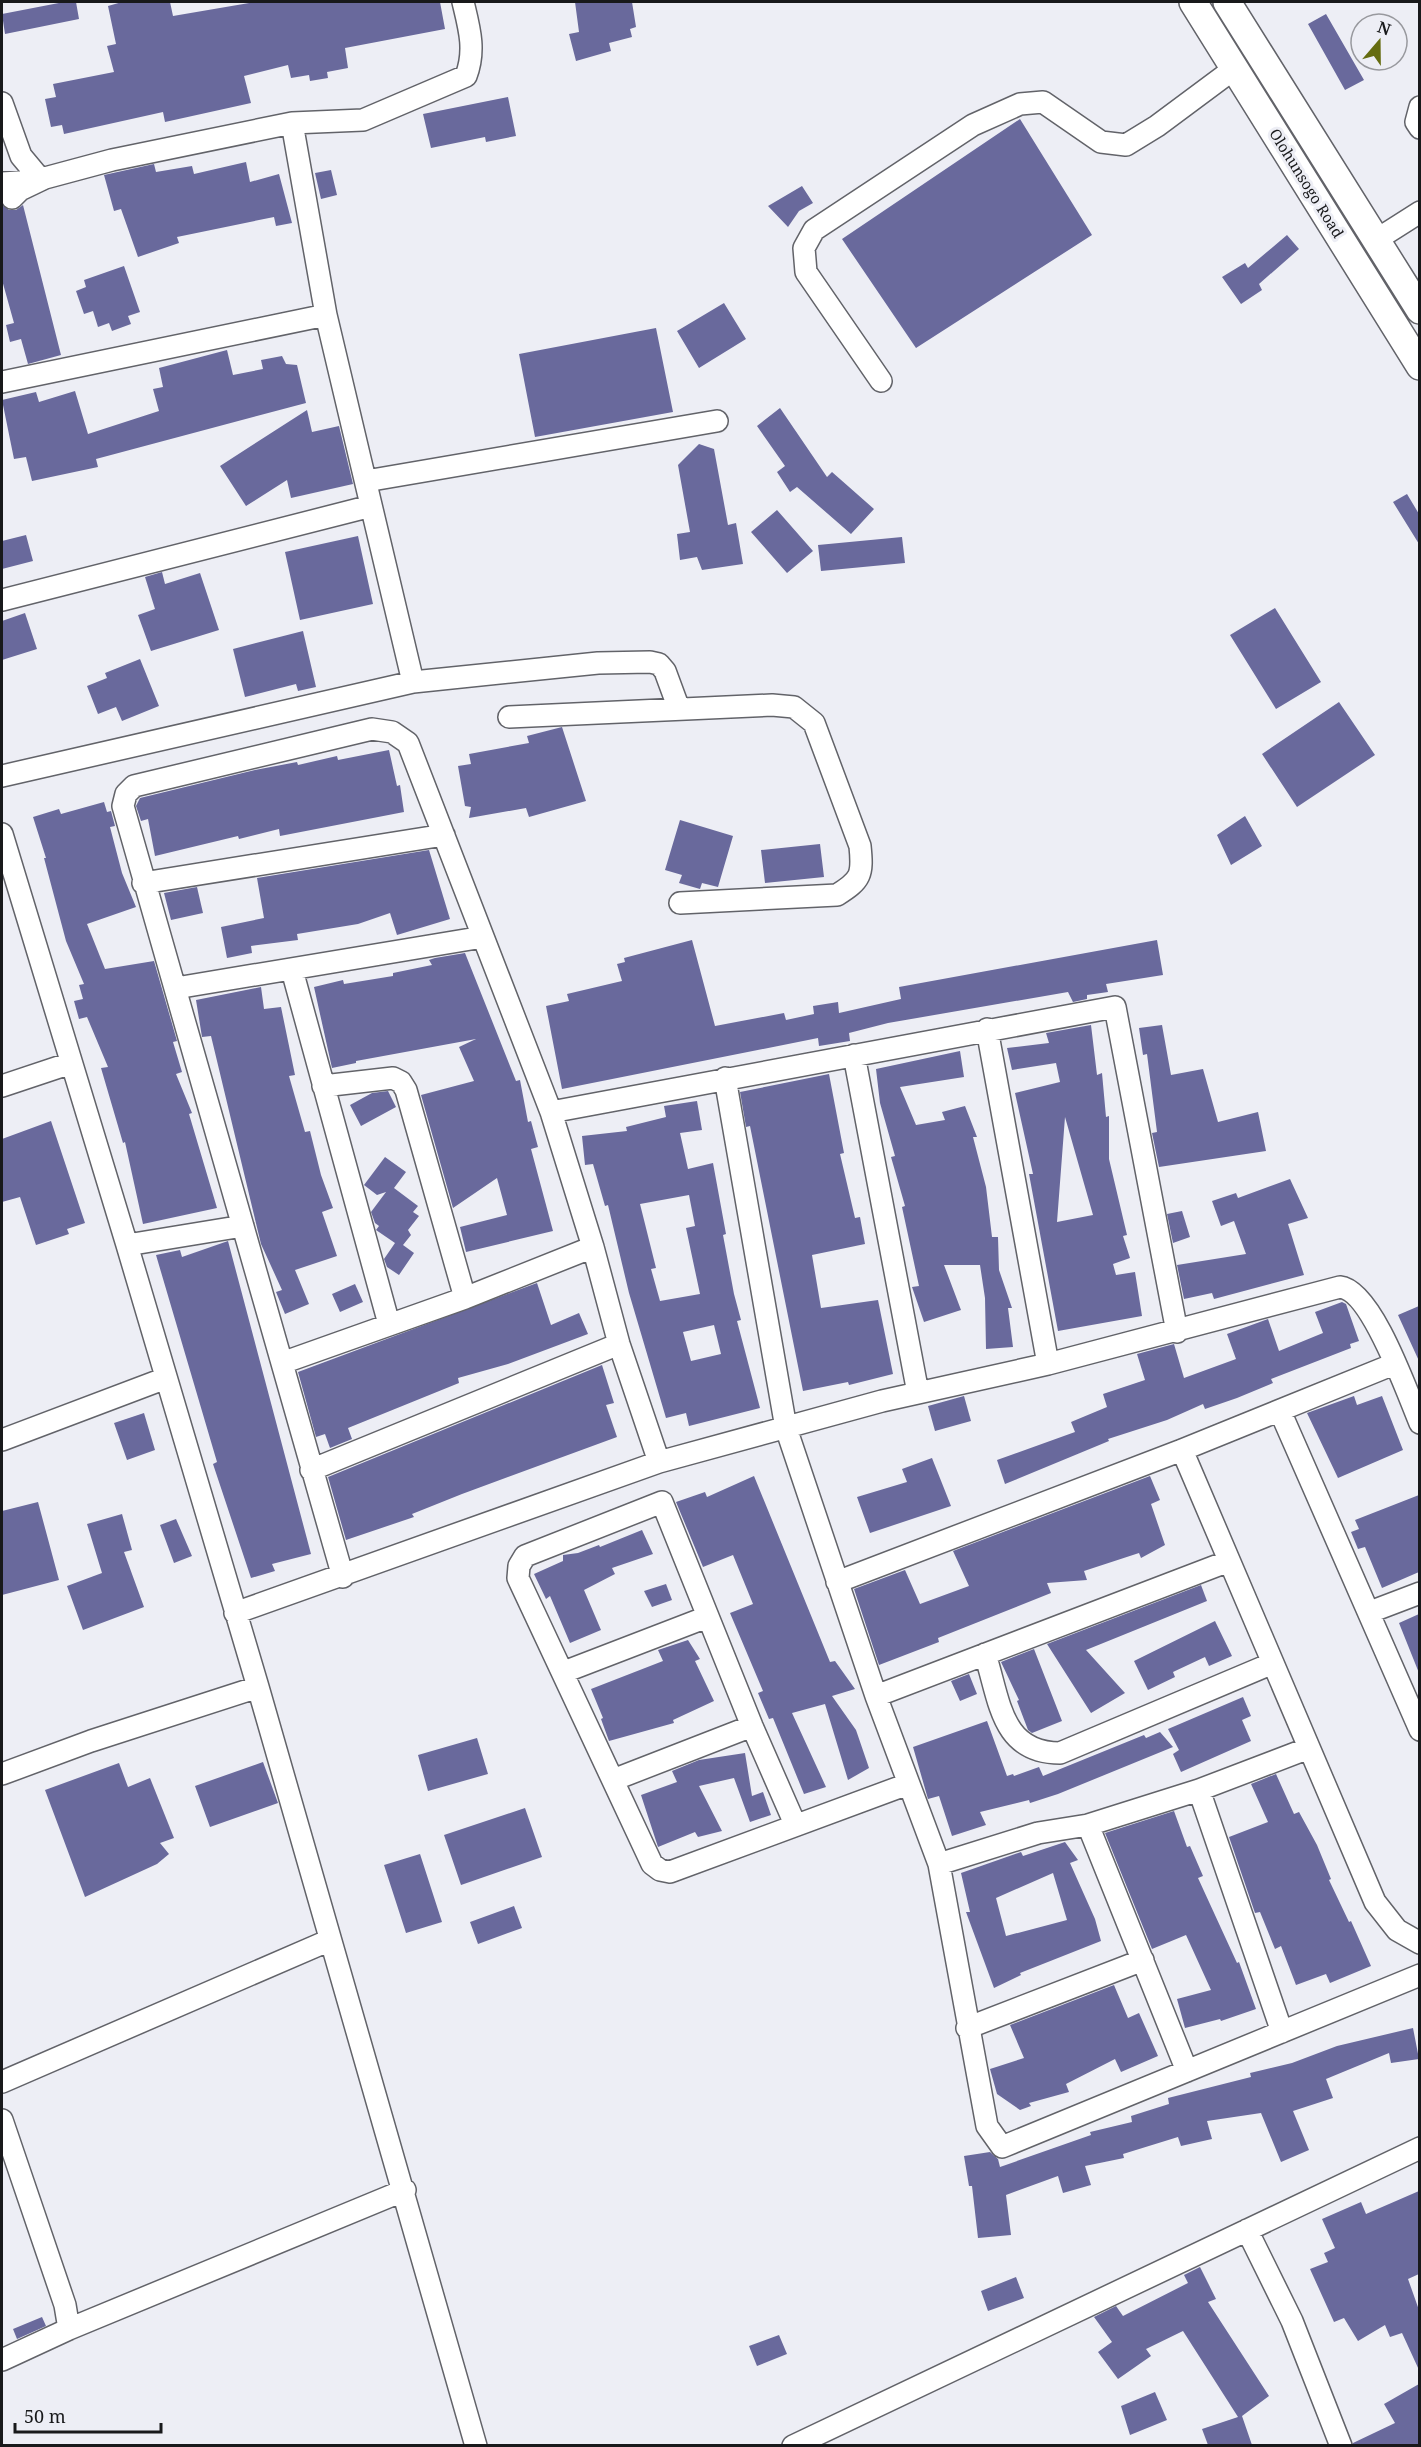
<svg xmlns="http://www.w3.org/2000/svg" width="1421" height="2447" font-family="'Noto Serif',serif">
<rect width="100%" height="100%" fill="#edeef5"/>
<!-- building -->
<path fill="#69699c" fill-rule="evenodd" d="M64,2h12l3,17 -74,15 -3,-20z
M122,2h48l3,14 82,-14h185l5,27 -100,19 3,20 -21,4 1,6 -18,3 -1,-6 -18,3 -3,-13 -44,11 7,27 -86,19 -2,-10 -99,22 -2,-9 -11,2 -6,-28 11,-2 -3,-13 61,-12 -7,-26 9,-2 -8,-38z
M575,2h57l4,25 -6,2 2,8 -23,6 2,8 -35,10 -7,-27 10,-2z
M1326,14l38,66 -19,10 -37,-66z
M508,97l8,39 -30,6 -1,-5 -54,11 -8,-34z
M1020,119l72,116 -176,113 -74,-109z
M246,162l4,20 29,-8 13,49 -16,3 -2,-9 -97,20 2,6 -41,14 -17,-48 -7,2 -10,-36 50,-11 2,8 36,-6 2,8z
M331,170l6,25 -16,4 -6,-26z
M802,186l11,17 -14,8 -11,16 -20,-21z
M2,205l7,5h7l7,-5 38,150 -33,9 -7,-25 -11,3 -4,-17 8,-2 -12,-43z
M1287,235l12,14 -40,35 3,6 -21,14 -19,-27 23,-14 3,5z
M124,266l16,46 -12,4 3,8 -19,7 -3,-8 -11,4 -5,-16 -9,3 -8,-23 10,-4 -2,-7z
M724,303l22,36 -47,29 -22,-37z
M656,328l17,84 -138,25 -16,-83z
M227,350l6,25 30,-6 -2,-9 21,-4 4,8 11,1 9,38 -210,56 2,8 -66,14 -6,-24 -12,2 -12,-59 34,-8 3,10 36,-11 13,43 71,-23 -6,-22 10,-2 -4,-19z
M780,408l47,69 5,-5 42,37 -23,25 -54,-47 -7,5 -13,-20 8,-6 -28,-40z
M307,410l5,22 27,-6 14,58 -62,14 -4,-18 -41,26 -26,-40z
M699,444l15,5 14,76 8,-2 7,41 -41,6 -5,-13 -17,3 -3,-26 13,-2 -12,-67z
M1407,494l12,20v30l-26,-42z
M777,510l36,41 -26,22 -36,-41z
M26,535l7,26 -31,8v-28z
M358,536l15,68 -73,16 -15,-68z
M902,537l3,26 -84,8 -3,-26z
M162,572l3,12 35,-11 19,57 -68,21 -13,-36 17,-6 -10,-32z
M1275,608l46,74 -45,27 -46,-74z
M25,613l12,36 -35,11v-39z
M303,631l13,56 -18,4 -2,-7 -51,13 -12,-48z
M140,659l19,47 -37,15 -6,-14 -18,7 -11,-28 20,-8 -2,-5z
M1339,702l36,53 -78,52 -35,-53z
M562,727l24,74 -57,16 -3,-9 -57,10 2,-11 -6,-1 -7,-40 13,-2 -2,-10 60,-11 -2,-7z
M389,750l8,36 3,-1 4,27 -124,24 -1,-7 -40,10 -1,-3 -83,20 -7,-37 -7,2 -5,-15 4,-8 115,-28 42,-8 1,3 39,-9 1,4z
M104,802l3,10 4,-1 4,15 -5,1 12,46 14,34 -49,17 18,45 49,-8 23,80 -4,1 9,30 -6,2 16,39 -3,1 28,94 -74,16 -18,-82 -2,1 -22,-75 7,-1 -21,-50 -8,2 -5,-18 9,-2 -4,-14 5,-1 -18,-43 -22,-83h2l-13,-41 26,-8 2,5z
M1245,816l17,30 -31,19 -14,-30z
M680,820l53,16 -15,51 -16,-4 -2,6 -21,-6 3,-8 -17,-5z
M820,844l4,33 -59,6 -4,-33z
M429,850l21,69 -53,16 -7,-22 -32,11 -61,10 1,6 -47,6 1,7 -25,5 -6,-31 43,-9 -7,-40z
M197,887l6,26 -32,7 -7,-27z
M692,940l23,86 69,-13 2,7 28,-6 -1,-8 25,-4 1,11 62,-14 -2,-12 258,-47 6,35 -57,9 2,8 -21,3v4l-14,3 -5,-10 -180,31 -39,10 1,8 -31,5 -1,-8 -256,51 -16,-83 23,-5 -2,-7 55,-13 -5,-17 8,-2 -1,-4z
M465,953l51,128 4,-1 8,42 3,-1 7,26 -7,2 22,82 -87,21 -6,-25 47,-12 -10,-37 -44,30 -32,-113 53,-14 -15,-34 17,-8 -120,22v2l-24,5 -18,-81 29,-7 1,4 49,-8v-3l39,-8 -3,-5 6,-2z
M261,987l3,22 17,-2 14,68 -6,1 16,56 5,-1 11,44 12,33 -11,4 15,44 -42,14 14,34 -24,10 -9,-22 6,-2 -21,-46 -50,-208 -9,1 -6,-37z
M1091,1025l6,50 5,-2 4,44 3,-1v43l18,76 -4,1 7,22 -17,6 3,11 19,-3 7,44 -84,15 -29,-157h4l-18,-81 45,-11 -4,-19 -44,7 -5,-22 42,-5 -3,-10zM1065,1117l28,98 -36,7z
M1162,1025l9,50 32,-6 15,53 40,-10 8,39 -107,16 -7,-34 5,-1 -10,-78 -4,1 -4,-27z
M960,1051l4,26 -64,10 16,38 29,-5 -3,-8 23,-6 12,31h-4l13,50 6,50h6l1,33 13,38h-4l5,39 -27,2 -1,-51 -5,-33h-36l17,45 -37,12 -12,-35 7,-1 -17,-79 3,-1 -14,-49 4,-1 -15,-53 -4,-34z
M829,1074l15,79 -4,1 15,64 5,-1 5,27 -53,11 9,53 57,-8 15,74 -44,11 -1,-3 -45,9 -53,-265 -4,1 -6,-35z
M388,1091l8,16 -35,19 -11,-21 22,-12z
M697,1101l5,29 -22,3 8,36 25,-6 13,71 -3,1 11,59 7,26 -4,1 23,87 -71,18 -3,-13 -20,5 -37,-125 -21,-88 -3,1 -12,-42 -8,1 -3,-29 45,-5 -1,-4 40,-10 -2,-11zM689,1195l6,31 -9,2 14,66 -40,7 -9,-32 5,-1 -16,-64zM714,1325l7,29 -30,7 -8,-29z
M51,1121l34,102 -18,6 2,5 -33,11 -16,-48 -18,5v-63z
M385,1157l21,15 -12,16 24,18 -5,6 6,4 -11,14 3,5 -8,10 11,8 -15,22 -12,-8 -3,-8 11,-16 -19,-13 3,-4 -4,-3 -4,-11 15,-20 -9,3 -13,-10z
M1290,1179l18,39 -20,6 16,51 -90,24 -2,-6 -28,6 -7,-34 69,-11 -12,-33 -13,5 -9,-25 24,-8 2,5z
M1182,1211l8,26 -17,6 -6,-29z
M228,1241l83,313 -39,10 3,7 -24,7 -38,-114 4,-2 -61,-207 24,-5 2,7z
M537,1283l14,42 28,-12 9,21 -80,30 -50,14 1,5 -111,45 4,11 -22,9 -5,-14 -9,3 -18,-65z
M355,1284l8,18 -23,10 -8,-18z
M1342,1302l4,2 13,37 -9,3 1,4 -80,31 2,4 -36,15 -32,11 -2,-5 -36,16 -59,19 1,2 -104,43 -8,-24 78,-28 -4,-10 36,-15 -4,-13 42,-14 -8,-26 37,-10 10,34 52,-19 -9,-25 41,-15 11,32 44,-18 -8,-21z
M1419,1306v55l-21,-46z
M602,1365l12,38 -8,2 11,32 -155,57 -50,20 2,3 -68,23 -18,-63z
M964,1396l7,25 -36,10 -7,-25z
M1354,1396l3,9 25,-9 21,54 -65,28 -31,-65z
M144,1413l11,37 -28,10 -13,-37z
M932,1458l19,48 -81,27 -13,-36 50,-15 -5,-13z
M754,1476l76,186 5,-1 20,28 -23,7 24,34 13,38 -21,12 -23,-76 -33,9 34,74 -22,7 -31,-76 -4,1 -11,-26 5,-2 -33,-78 23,-9 -20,-49 -30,12 -27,-65 29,-10 2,5z
M1150,1476l10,24 -9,4 14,41 -24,13 -2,-5 -55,18 3,9 -40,3 4,10 -113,45 1,4 -60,23 -25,-76 51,-19 15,34 49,-18 -16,-35z
M1419,1495v77l-37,16 -17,-41 -7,2 -7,-17 8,-3 -4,-9z
M38,1502l21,78 -57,15v-84z
M122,1514l10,36 -8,2 20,55 -61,23 -16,-44 35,-13 -15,-49z
M176,1519l16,37 -18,7 -14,-38z
M642,1530l11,24 -41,14 3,6 -31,16 17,40 -31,13 -20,-47 -4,3 -12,-25 29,-13v-6l15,-2 21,-8 1,2z
M666,1584l6,16 -20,7 -8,-16z
M1201,1585l6,16 -121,49 39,43 -34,20 -44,-69z
M1419,1614v59l-20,-50z
M1215,1621l17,35 -23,10 -4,-9 -32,15 2,5 -27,13 -14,-29z
M688,1640l12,19 -5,2 19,40 -41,19 1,3 -65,18 -8,-22 2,-1 -12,-29 72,-28 -5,-11z
M1034,1649l28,72 -30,12 -4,-3 -11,-29 2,-1 -18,-38z
M969,1674l8,20 -17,7 -9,-20z
M1243,1697l8,19 -9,4 9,21 -70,31 -8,-18 6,-4 -11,-21z
M987,1721l20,55 6,-2 1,2 25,-9 4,9 101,-41 2,3 14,-6 13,15 -115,47 -28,9 -1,-3 -49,12 6,13 -34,11 -13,-40 -11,3 -15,-52z
M477,1738l11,36 -60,17 -10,-36z
M745,1753l7,43 11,-4 8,23 -21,7 -16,-44 -35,8 23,45 -24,6 -3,-5 -37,15 -17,-52 36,-13 -5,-11 27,-11z
M263,1762l15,41 -68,24 -15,-41z
M119,1763l9,24 22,-9 24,60 -14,5 9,11 -12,10 -72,33 -40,-107z
M1276,1774l18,40 5,-2 18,33 14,34 -2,1 20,42 2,-1 20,45 -41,17 -4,-9 -30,11 -15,-39 -6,3 -15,-37 -5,1 -26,-76 39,-15 -17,-38z
M525,1808l17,49 -81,28 -17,-50z
M1174,1811l13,36 3,-1 13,30 -5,2 39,85 2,-1 17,47 -35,12 -1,-2 -35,9 -8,-29 34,-9 -25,-55 -34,14 -47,-116z
M1065,1842l13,18 -8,3 25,56 6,22 -81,32 1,2 -27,13 -28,-76h4l-9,-39 60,-21 2,4zM1053,1873l14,47 -61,16 -10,-38z
M420,1854l22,68 -36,11 -22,-68z
M514,1906l8,22 -44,16 -8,-22z
M1114,1985l14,33 11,-5 19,43 -37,16 -6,-13 -49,25 3,8 -40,11 2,3 -11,4 -23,-16 -7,-25 34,-11 -14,-33z
M1413,2028l6,31 -28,4 -2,-10 -63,26 7,19 -40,13 16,39 -28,12 -20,-49 -54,8 5,18 -31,7 -3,-9 -55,17 1,4 -39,8 6,19 -28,8 -5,-17 -52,19 5,40 -33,3 -6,-52h-3l-5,-30 26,-4 8,7 2,8 91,-32 -1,-3 42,-10 -1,-6 38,-12 -1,-6 83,-21 -1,-4 42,-10 45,-17z
M1419,2191v83l-11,5 11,31v60l-17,-37 -12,4 -5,-12 -27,16 -14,-23 -10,4 -24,-53 18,-7 -4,-9 11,-5 -13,-29 39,-17 5,12z
M1200,2267l16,32 -8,3 61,94 -27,20 10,29h-44l-6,-16 36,-12 -55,-86 -37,18 5,7 -33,23 -20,-27 14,-10 -18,-25 22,-11 7,10 65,-33 -4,-8z
M1016,2277l8,21 -36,13 -7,-20z
M42,2317l4,9 -29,13 -4,-10z
M779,2335l8,19 -30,12 -8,-20z
M1419,2384v61h-66v-2l42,-20 -11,-19z
M1155,2392l12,28 -37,15 -9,-29z"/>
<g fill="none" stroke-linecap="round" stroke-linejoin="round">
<!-- minor casing -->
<g stroke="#626369" stroke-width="24">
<path id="minor" d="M2,103l19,53 20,24
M1420,107l-4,15 4,6
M2,183l33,-2
M12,198l8,-8 25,-12 67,-18 180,-37 71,-3 103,-44c10,-26 3,-49 -3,-74
M1376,240l44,-28
M326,315l87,367
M881,381l-75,-109 -2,-24 10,-18 159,-105 47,-21 23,-2 58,40 25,3 31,-19 78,-58
M2,382l324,-67 -34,-192
M366,481l351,-60
M2,600l369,-94
M509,717l263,-12 22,2 20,16 46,123c3,29 1,34 -23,49l-157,8
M2,776l411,-94 185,-19 52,-1 9,2 6,7 14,38
M2,834l125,411 131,442 218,759
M143,883l301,-48
M292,970l97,354
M176,988l307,-51
M987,1029l61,335
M854,1055l64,338
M725,1078l61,350 90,268 63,168 48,262 15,21 418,-172
M2,1086l69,-23
M323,1086l70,-8 8,4 5,8 59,208
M551,1112l564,-105 62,325
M127,1245l116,-19
M282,1363l183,-65 128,-51
M1280,1411l140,319
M2,1440l164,-62
M1182,1450l193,452 22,28 23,13
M311,1470l308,-126
M343,1577l-220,-771 3,-12 8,-8 238,-57 20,3 16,11 143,369 42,135 26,97 40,118
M837,1582l345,-132 212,-86
M1370,1612l50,-19
M235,1613l424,-151 223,-61 166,-37 292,-77c32,3 68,108 80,136
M985,1654c15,47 16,99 75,99l213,-90
M564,1672l143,-55
M876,1696l353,-135
M2,1774l89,-33 167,-54
M613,1780l139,-54
M1199,1790l83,242
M795,1824l-43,-98 -90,-224 -137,54 -6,10 -1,12 134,286 8,6 10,2 238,-88
M1088,1825l99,246
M939,1864l99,-31 50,-8 111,-35 110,-42
M967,2028l176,-68
M2,2082l328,-142
M2,2120l63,185 4,24 -67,31
M1247,2230l45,91 49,125
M69,2329l336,-139
M793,2446l627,-298"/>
</g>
<!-- major casing -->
<g stroke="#626369" stroke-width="30">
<path id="major" d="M1193,2l227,364
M1227,2l193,308"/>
</g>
<!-- minor -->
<use href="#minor" stroke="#fff" stroke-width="21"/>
<!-- major -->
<use href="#major" stroke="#fff" stroke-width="27"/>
</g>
<g text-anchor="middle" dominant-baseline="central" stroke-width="6" stroke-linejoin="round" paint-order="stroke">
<!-- street labels -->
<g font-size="15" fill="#18191b" stroke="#edeef5">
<text transform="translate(1307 183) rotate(58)">Olohunsogo Road</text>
</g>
</g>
<!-- border -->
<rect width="1421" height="2447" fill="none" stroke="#18191b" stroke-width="6"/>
<!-- north arrow -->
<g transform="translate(1379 42) rotate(20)"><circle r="28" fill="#edeef5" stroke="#98999e" stroke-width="1.5"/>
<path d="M0-4.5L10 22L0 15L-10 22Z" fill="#656c10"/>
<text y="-9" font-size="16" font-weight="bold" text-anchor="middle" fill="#18191b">N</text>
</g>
<!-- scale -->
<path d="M15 2423v9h146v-9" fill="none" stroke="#18191b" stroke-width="3"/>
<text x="24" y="2423" font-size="18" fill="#18191b" stroke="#edeef5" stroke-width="4.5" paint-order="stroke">50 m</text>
</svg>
